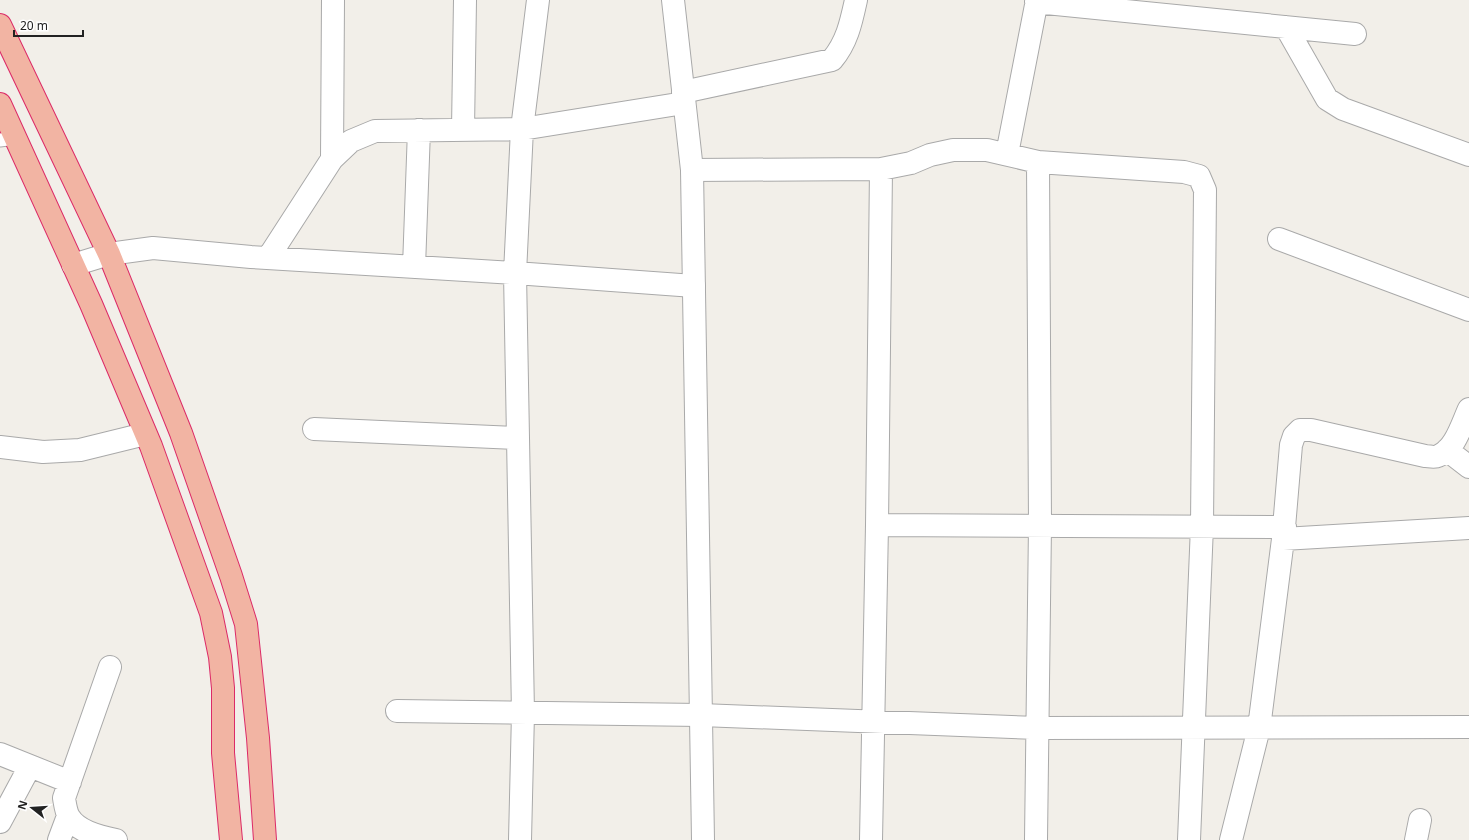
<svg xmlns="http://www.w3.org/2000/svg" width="1469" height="840" font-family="'Noto Sans',sans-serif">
<rect width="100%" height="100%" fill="#f2efe9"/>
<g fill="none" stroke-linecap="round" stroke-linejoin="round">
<!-- service casing -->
<g stroke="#a9a9a9" stroke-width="15">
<path id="service" d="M0,140l16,-2"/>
</g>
<!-- minor casing -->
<g stroke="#a9a9a9" stroke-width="24">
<path id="minor" d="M1036,2l319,32
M1286,27l41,72 16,10 126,46
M683,92l149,-32c15,-18 19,-37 24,-60
M463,129l2,-129
M1007,154l30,-154
M332,159l1,-159
M692,170l189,-1 30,-6 19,-8 23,-5h34l51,12 146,10 15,4 6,14 -3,336 -13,314
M1279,239l190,71
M268,258l64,-99 19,-18 24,-10 147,-2 162,-26
M73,265l36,-11 44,-6 98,9 264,16 179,13
M414,267l5,-137
M314,429l204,9
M0,447l43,5 37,-2 65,-16
M1447,450l22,17
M877,525l408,2
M1283,539l186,-11
M110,667l-46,131c1,6 2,14 5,19 9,15 31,20 47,23
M397,711l304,4 337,13 431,-1
M0,754l70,28
M0,822l30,-56
M59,840l9,-24
M520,840l3,-127 -8,-440 7,-144 16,-129
M871,840l6,-315 4,-356
M1036,840l4,-315 -2,-363
M1231,840l28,-112 24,-189 8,-94 3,-9 6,-6h11l114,26c4,0 9,2 13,0 17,-6 24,-32 31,-47
M1416,840l4,-20"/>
</g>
<!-- tertiary casing -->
<g stroke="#a9a9a9" stroke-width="24">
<path id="tertiary" d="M673,0l19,170 11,670"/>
</g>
<!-- trunk casing -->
<g stroke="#dc2a67" stroke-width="24">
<path id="trunk" d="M0,25l109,229 72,179 50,143 15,48 12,114 7,102
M0,104l91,200 60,142 60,167 9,44 3,31v65l8,87"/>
</g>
<!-- service -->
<use href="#service" stroke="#fff" stroke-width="13"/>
<!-- minor -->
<use href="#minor" stroke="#fff" stroke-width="22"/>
<!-- tertiary -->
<use href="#tertiary" stroke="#fff" stroke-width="22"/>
<!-- trunk -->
<use href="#trunk" stroke="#f2b4a3" stroke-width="22"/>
</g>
<!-- north arrow -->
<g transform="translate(32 808) rotate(287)" stroke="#ffffff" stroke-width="3" paint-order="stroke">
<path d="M0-3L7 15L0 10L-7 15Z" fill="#222222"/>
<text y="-6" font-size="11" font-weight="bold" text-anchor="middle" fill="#222222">N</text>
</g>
<!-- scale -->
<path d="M14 30v6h69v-6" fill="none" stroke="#222222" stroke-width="2"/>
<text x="20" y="30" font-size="12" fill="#222222" stroke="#ffffff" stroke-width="3" paint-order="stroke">20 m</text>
</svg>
